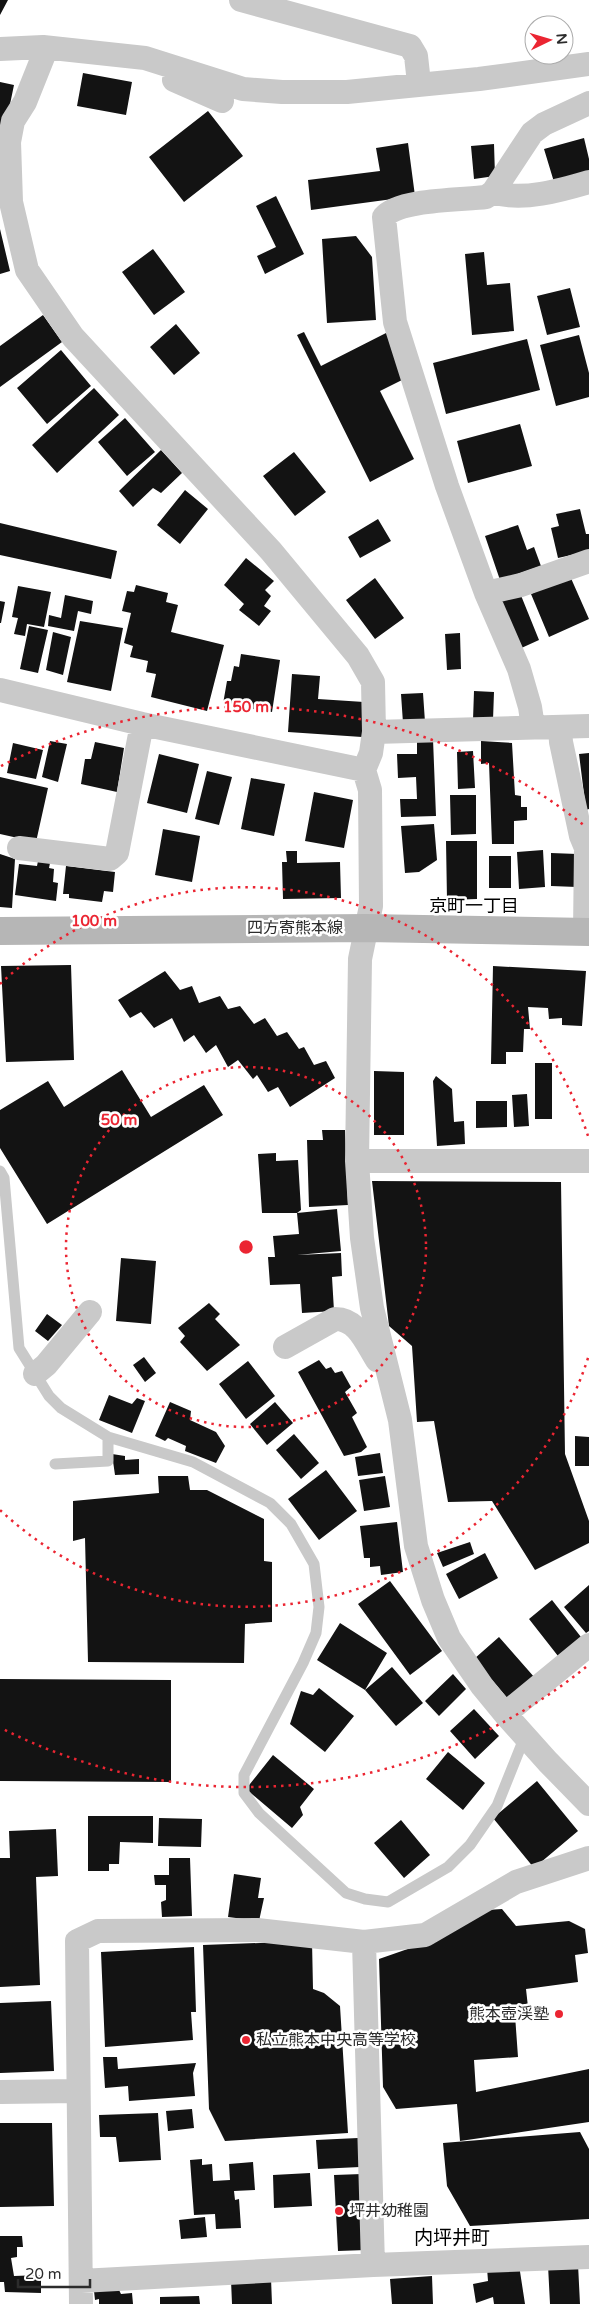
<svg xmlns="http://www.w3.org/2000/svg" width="589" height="2304" font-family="'Varela Round','Noto Sans JP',sans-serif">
<rect width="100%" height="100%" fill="#fff"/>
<!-- building -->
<path fill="#131313" d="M0,0h8l-8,15z
M83,73l49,9 -6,33 -49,-9z
M0,82l14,3 -11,53 -3,-1z
M208,111l35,45 -59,46 -35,-45z
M584,138l5,21v14l-35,9 -10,-33z
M408,143l7,53 -104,14 -3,-30 72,-9 -4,-23z
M494,144l1,32 -21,3 -3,-33z
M276,196l28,58 -39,20 -8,-18 19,-9 -20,-41z
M0,229l10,42 -10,3z
M356,236l16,21 4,63 -49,3 -5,-84z
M153,249l32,43 -31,23 -32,-43z
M484,252l3,33 23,-2 4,48 -42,4 -7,-81z
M570,288l10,39 -33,8 -10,-39z
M43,315l19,27 -62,45v-41z
M176,324l24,29 -26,22 -24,-28z
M304,332l17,34 67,-34 22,44 -30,15 34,68 -44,23 -73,-147z
M579,335l10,38v24l-33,9 -16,-61z
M527,339l13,51 -94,24 -13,-51z
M61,350l30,36 -44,38 -30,-36z
M94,388l25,27 -62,58 -25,-28z
M125,418l30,34 -28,24 -29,-34z
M520,424l12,42 -64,17 -11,-42z
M161,450l21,23 -21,20 -8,-5 -20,19 -14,-16z
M294,452l32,40 -31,24 -32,-40z
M185,490l23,19 -28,35 -23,-19z
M580,509l6,25h3v17l-31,7 -7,-30 8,-2 -3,-12z
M378,519l13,22 -31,17 -12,-21z
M0,523l117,28 -6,28 -111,-24z
M518,525l9,25 7,-3 7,19 -41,14 -15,-44z
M246,558l28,23 -9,9 6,6 -7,10 7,5 -12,15 -20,-16 5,-6 -20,-19z
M570,576l19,43 -40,18 -18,-43z
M375,578l29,40 -29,21 -29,-39z
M136,585l32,8 -2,9 12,3 -7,27 53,13 -17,66 -56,-14 5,-23 -10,-2 2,-11 -18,-4 3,-11 -9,-3 7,-30 -9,-2 5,-20 7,1z
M18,586l33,6 -7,35 -17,-3 -2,12 -11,-2 4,-16 -6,-1z
M520,593l19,47 -22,10 -20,-48z
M65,595l28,6 -2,13 -13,-3 -4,20 -26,-5 1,-11 12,3z
M0,601l5,1 -4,21h-1z
M80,621l43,7 -12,63 -44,-9z
M29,626l19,4 -10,43 -18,-4z
M53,632l18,5 -8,38 -17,-5z
M460,633l1,36 -14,1 -2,-36z
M241,654l39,6 -8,52 -49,-8 4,-23h4l3,-15 5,1z
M292,674l28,2 -2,23 46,3 -2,35 -74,-5z
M474,691l20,1 -1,28h-20z
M423,693l2,29 -22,1 -2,-29z
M433,739l3,77 -35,1 -1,-18h17l-1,-22 -18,1 -1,-24h20v-14z
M50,741l17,3 -9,38 -16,-5z
M481,741l31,2 3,52 6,1v11h6v13l-13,1v23h-22l-3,-81 -8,1z
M95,742l29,6 -7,44 -36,-8 4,-25h6z
M13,743l30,7 -7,29 -29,-6z
M473,751l2,37 -17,1 -1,-37z
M589,753v56l-3,1 -7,-56z
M159,754l40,10 -12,49 -40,-10z
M207,771l25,6 -13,48 -24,-6z
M0,777l48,11 -12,54 -36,-8z
M251,778l34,6 -11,52 -33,-7z
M314,792l39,8 -9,48 -39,-7z
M450,795h26v39l-25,1z
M434,824l3,36 -18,12 -14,1 -4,-47z
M163,829l37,7 -8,46 -37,-7z
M446,841h31v58l-30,1z
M543,850l2,37 -26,2 -2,-37z
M286,851h11v12l43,-1 1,36 -58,1 -1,-37h5z
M551,853l26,1v33l-26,-1z
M0,854l15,5 -3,49 -12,-1z
M489,856h22v32h-22z
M38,861l12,2 -1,5 5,1 -1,13 5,1 -2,18 -41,-6 4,-31 18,2z
M66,866l49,6 -2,20 -9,-1 -2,11 -33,-4v-4h-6z
M71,965l3,95 -68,2 -5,-96z
M493,966l93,5 -4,55 -20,-1v-7l-13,1 -1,-11 -20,-1 2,22h-6l-1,23h-17v12h-15z
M165,971l15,19 12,-4 7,17 21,-7 8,13 12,-3 14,18 11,-6 12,18 10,-4 12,17 5,-2 10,18 12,-4 9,17 -45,29 -12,-20 -10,5 -11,-17 -4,4 -15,-19 -10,7 -12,-22 -10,8 -12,-18 -10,7 -12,-24 -18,10 -13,-16 -11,6 -12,-18z
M535,1063h17v56h-17z
M122,1070l29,47 53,-32 19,30 -176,109 -47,-76v-38l48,-29 16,26z
M374,1071l30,1v63h-30z
M436,1076l16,13 2,33 10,-1 1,23 -28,2 -4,-65z
M527,1094l2,32 -15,1 -2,-32z
M476,1101h31v26l-31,1z
M322,1130h23l3,75 -39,2 -2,-67h16z
M276,1153v8l22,-1 3,50 -4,3 40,-4 4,42 -44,4 44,-2 1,23 -10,1 2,34 -32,2 -2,-29 -30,1 -2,-28h7l-2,-21 26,-2 -2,-21h-35l-4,-59z
M372,1181l189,1 4,272 24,67v22l-54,27 -43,-69 -44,1 -14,-81 -17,1 -5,-76 -23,-20z
M121,1258l35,3 -5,63 -35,-3z
M209,1303l11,11 -5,5 25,26 -33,26 -27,-29 5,-6 -7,-8z
M47,1314l15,11 -14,16 -13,-10z
M144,1357l12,16 -11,9 -12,-17z
M319,1360l7,9 5,-2 4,6 7,-2 9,16 -6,5 12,21 -5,4 15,30 -6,5 -17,4 -46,-84z
M248,1361l27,35 -29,23 -27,-35z
M109,1395l23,9 5,-6 8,3 -13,32 -33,-13z
M170,1402l21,9 -1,9 26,12 9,14 -9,17 -31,-12 1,-5 -18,-8 -3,3 -10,-5z
M275,1402l18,21 -26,22 -17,-21z
M294,1434l25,29 -18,16 -25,-29z
M575,1436l14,1v29h-14z
M380,1453l3,20 -25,3 -3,-19z
M112,1454l13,2v4l14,-1v15l-24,1z
M326,1470l31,41 -38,29 -31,-41z
M158,1476h30l2,14h17l57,29v42l8,1v60l-27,2 -1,39 -156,-1 -3,-124 -12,3v-40l86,-8z
M385,1476l5,31 -26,4 -5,-31z
M397,1522l6,50 -22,3 -1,-9 -10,1v-9h-6l-4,-32z
M470,1542l4,12 -31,13 -6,-14z
M485,1553l13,25 -39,21 -13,-25z
M390,1581l52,70 -32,24 -52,-71z
M589,1585v46l-3,2 -22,-26z
M552,1600l29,37 -23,19 -29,-37z
M340,1623l47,30 -22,37 27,-23 31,36 -27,23 -31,-36 -48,-30z
M499,1637l36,41 -26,22 -35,-41z
M453,1674l13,15 -27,27 -14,-15z
M0,1679l171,1v102l-171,-1z
M319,1688l35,28 -29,36 -35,-28 11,-33 12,4z
M474,1709l25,27 -24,23 -25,-28z
M448,1752l37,31 -22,27 -37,-31z
M273,1755l41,34 -14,18 3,8 -11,13 -46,-39z
M537,1781l41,50 -44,37 -41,-50z
M88,1816h65v27l-33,-1 -1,22h-10v7h-21z
M159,1818l43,1 -1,28 -43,-1z
M401,1820l29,35 -26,23 -30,-35z
M56,1829l2,47 -22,1 4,108 -40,2v-129h10l-1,-27z
M169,1858h21l2,58 -30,1 -1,-15 5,-2v-15h-11l-1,-10h15z
M234,1874l27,4 -3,20h6l-5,23 -31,-4z
M502,1909l14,17 53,-5 16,8 3,24 -13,2 3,27 -52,7 2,18 -13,8 3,42 -44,3 2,32 113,-23v53l-129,19 -3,-37 -61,5 -13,-22 -4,-128 63,-22 31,-26z
M312,1941l1,48 11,4 16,13 8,127 -123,8 -16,-32 -6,-164z
M194,1947l2,65h-5l2,28 -88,7 -4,-95z
M51,2001l3,70 -54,2v-70z
M103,2057h14l1,12 78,-6 -3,10 2,23 -66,5 -1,-15 -23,2z
M192,2109l2,19 -26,3 -2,-20z
M158,2113l3,47 -42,2 -3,-25h-16l-1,-22z
M0,2123h52l2,83 -54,1z
M580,2132l9,17v70l-119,7 -23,-40 -4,-43z
M358,2138l2,29 -42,2 -2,-29z
M202,2159v6l10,-1 1,17 17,-1 -1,-16 24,-2 2,28 -21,1 1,9 4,-1 2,29 -25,1 -1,-15 -21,1 -4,-55z
M310,2173l2,33 -38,2 -1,-33z
M362,2174l4,76 -28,1 -4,-76z
M205,2217l2,20 -26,2 -2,-19z
M0,2236h22l1,11h-6v10l-6,1 3,18 27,-1v18l-36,-1 -1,-10h-4z
M578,2264l2,40h-30l-2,-39z
M519,2265l6,39h-31l-1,-7 -17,6 -3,-19 15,-3 -1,-13z
M432,2276l1,28h-41l-2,-25z
M271,2278l1,26h-40l-1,-24z
M119,2290l2,4 11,-1 1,11h-34v-5l-4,1 -1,-9z
M199,2296l1,8h-40v-7z"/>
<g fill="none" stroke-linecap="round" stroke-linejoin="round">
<!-- service -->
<path stroke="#c9c9c9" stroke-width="11" d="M0,1171l4,7 15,170 30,48 12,12 47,29 85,25 77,41 21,21 23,40 5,43 -3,26 -13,30 -59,112v18l15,20 87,80 19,6 23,3 60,-35 22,-22 27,-39 28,-70
M55,1464l53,-3v-24"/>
<!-- minor -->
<path stroke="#c9c9c9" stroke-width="24" d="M241,0l169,46 6,10 3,27
M43,47v10l-18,45 -12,19 -4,21 2,60 16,68 46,67 198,214 87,105 15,26 1,50 -3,21 -7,17
M0,49l43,-2 102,11 98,31 39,3h65l132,-13 110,-15
M174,80l48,21
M493,192c28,10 69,-2 96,-10
M486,593l35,-8 68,-24
M0,690l142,34 222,46
M533,727l-3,-20 -11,-38 -33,-76 -39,-107 -52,-164 -11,-105c15,-18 78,-17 102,-20l7,-5 39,-59 12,-9 45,-21
M560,728l1,14 20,94 5,12 -1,84
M374,732l215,-6
M364,770l6,20 1,116 -11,53 -3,202 5,77 10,70 28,112 16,126 17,54 16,38 33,48 23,28 43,48 41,42
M19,848l91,11 7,-6 25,-129
M357,1161h232
M285,1347l50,-28c23,0 31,24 42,41l5,-1
M35,1374l11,-9 44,-53
M505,1714l84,-69
M0,2092l78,-1
M373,2265l-9,-323 61,-7 91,-53 73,-24
M81,2281l292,-16 216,-8
M81,2304l-4,-363 21,-10 159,-1 107,12"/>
<!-- secondary -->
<path stroke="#b6b6b6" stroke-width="28" d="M0,931l366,-3 223,4"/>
</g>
<!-- distance rings -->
<g fill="none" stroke="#eb2532" stroke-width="2.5" stroke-dasharray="2.5 5">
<circle cx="246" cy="1247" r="180"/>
<path d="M588 1358A360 360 0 0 1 0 1510M0 984A360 360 0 0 1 588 1136"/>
<path d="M586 1667A540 540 0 0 1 1 1728M1 766A540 540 0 0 1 586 827"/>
</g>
<!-- markers -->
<g fill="#eb2532" stroke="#fff" stroke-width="2">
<circle cx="559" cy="2014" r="5"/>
<circle cx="246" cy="2040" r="5"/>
<circle cx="339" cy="2211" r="5"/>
</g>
<g text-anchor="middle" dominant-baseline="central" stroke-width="5" stroke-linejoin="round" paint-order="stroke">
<!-- street labels -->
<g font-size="16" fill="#2c2c2c" stroke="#fff">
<text x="295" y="928">四方寄熊本線</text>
</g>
<!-- poi labels -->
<g font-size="16" fill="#2c2c2c" stroke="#fff" text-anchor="start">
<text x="549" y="2014" text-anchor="end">熊本壺渓塾</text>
<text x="256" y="2040">私立熊本中央高等学校</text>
<text x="349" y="2211">坪井幼稚園</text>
</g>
<!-- neighbourhood labels -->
<g font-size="18" fill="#000" stroke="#fff">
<text x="474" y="906">京町一丁目</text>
</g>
<!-- quarter labels -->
<g font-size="19" fill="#000" stroke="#fff">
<text x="452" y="2238">内坪井町</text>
</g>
</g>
<circle cx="246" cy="1247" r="8" fill="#eb2532" stroke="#fff" stroke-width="2.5"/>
<g font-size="15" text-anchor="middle" font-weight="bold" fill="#eb2532" stroke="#fff" stroke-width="5" stroke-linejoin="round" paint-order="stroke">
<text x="246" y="712">150 m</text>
<text x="94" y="926">100 m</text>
<text x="119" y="1125">50 m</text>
</g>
<!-- north arrow -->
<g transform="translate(549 40) rotate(85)"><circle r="24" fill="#ffffff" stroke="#ababab"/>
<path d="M0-4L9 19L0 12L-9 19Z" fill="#eb2532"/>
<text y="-8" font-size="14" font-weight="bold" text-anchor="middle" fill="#2c2c2c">N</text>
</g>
<!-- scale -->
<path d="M18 2279v8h72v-8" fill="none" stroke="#2c2c2c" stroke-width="2.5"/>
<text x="25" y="2279" font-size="15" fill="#2c2c2c" stroke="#ffffff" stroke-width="4" paint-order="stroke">20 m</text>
</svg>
